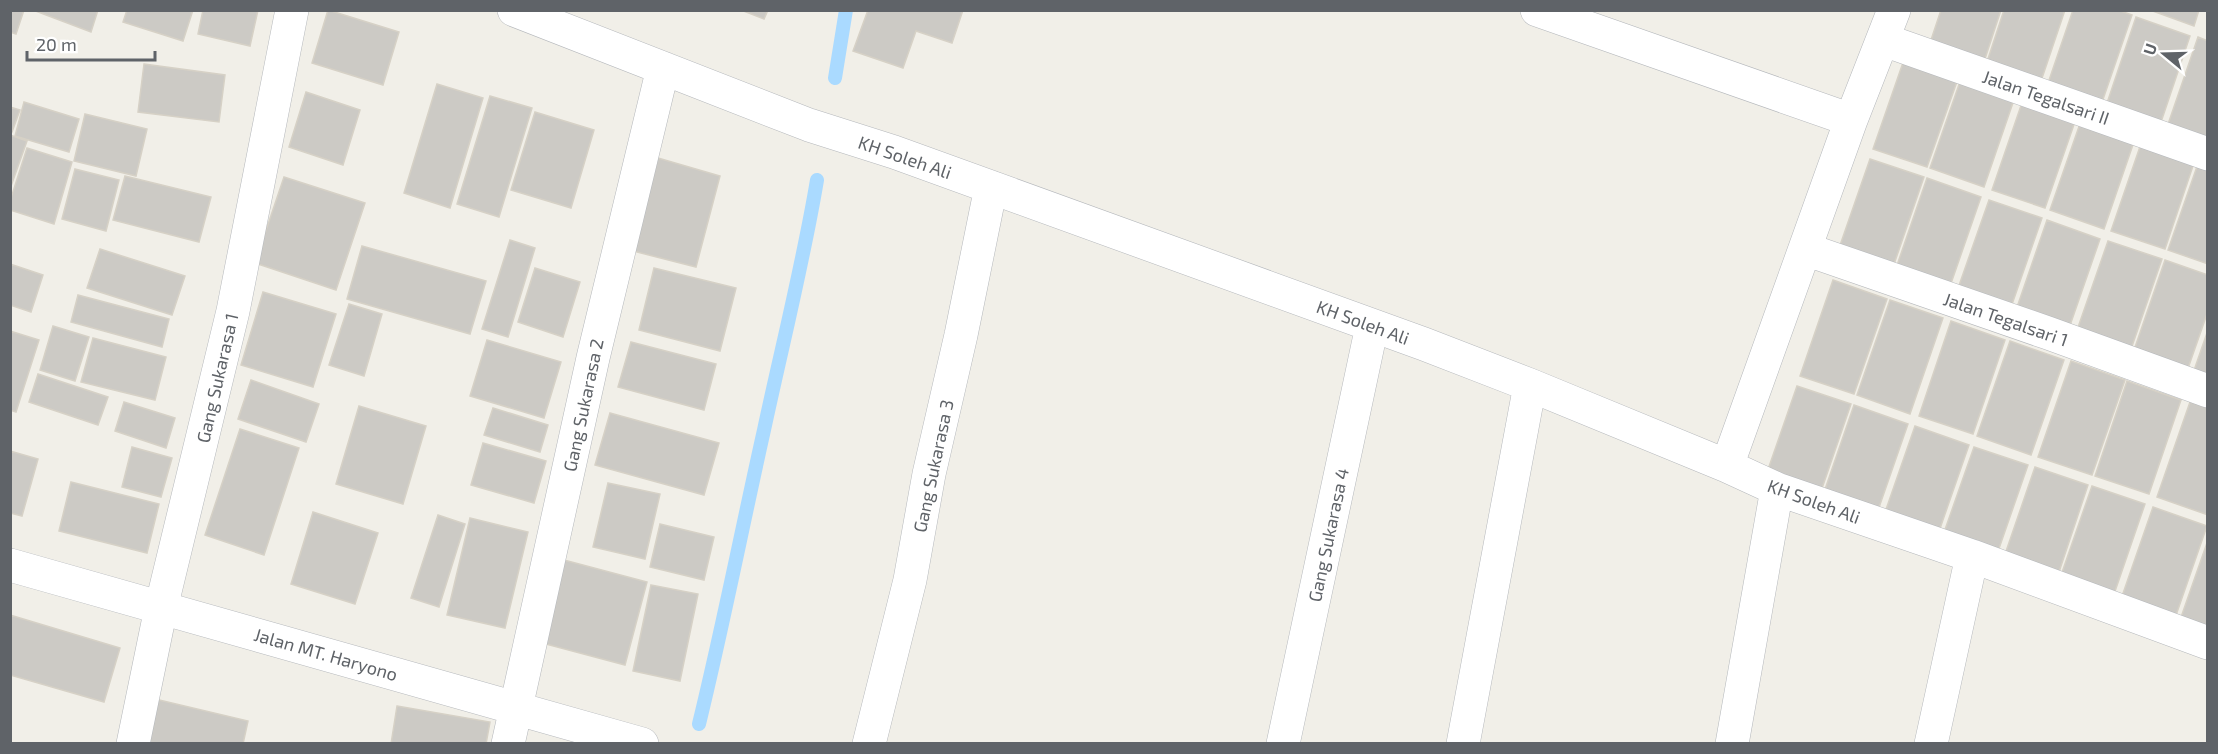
<svg xmlns="http://www.w3.org/2000/svg" width="2218" height="754" font-family="'Exo 2',sans-serif">
<rect width="100%" height="100%" fill="#f1efe8"/>
<g fill="none" stroke-linecap="round" stroke-linejoin="round">
<!-- stream -->
<path stroke="#aadaff" stroke-width="14" d="M835,78l11,-68
M699,724c24,-98 43,-196 65,-294 18,-84 39,-166 53,-250"/>
</g>
<!-- building -->
<path fill="#cccac5" stroke="#d6d1c6" stroke-width="1.5" d="M10,10h14l-8,24 -6,-2z
M33,10h65l-7,22z
M127,10h66l-10,31 -60,-19z
M203,10h55l-8,36 -52,-12z
M328,10l71,22 -16,53 -71,-22z
M741,10h27l-4,9z
M868,10h95l-11,33 -36,-12 -13,37 -50,-17z
M1941,10h60l-20,61 -54,-19z
M2004,10h61l-27,80 -54,-19z
M2073,10h45l14,5 -33,96 -54,-19z
M2150,10h49l-5,16z
M2136,17l54,19 -32,95 -54,-19z
M2198,37l10,4v106l-43,-14z
M1906,54l54,19 -33,94 -54,-18z
M144,64l81,11 -6,47 -81,-10z
M1963,73l54,18 -33,96 -54,-19z
M437,84l46,14 -33,110 -46,-15z
M306,92l54,18 -17,55 -54,-18z
M2025,94l53,19 -33,95 -53,-18z
M490,96l42,12 -33,109 -42,-13z
M24,102l55,17 -10,33 -54,-16z
M10,107l10,3 -8,22h-2z
M535,112l59,18 -23,78 -60,-18z
M85,114l62,15 -11,47 -62,-15z
M2083,115l54,18 -33,96 -54,-19z
M10,135l17,6 -17,48z
M2144,135l53,19 -32,95 -54,-18z
M27,148l45,14 -18,62 -44,-14v-9z
M2201,155l7,2v107l-40,-14z
M658,158l62,18 -24,91 -63,-16z
M1870,159l54,18 -33,96 -54,-19z
M75,169l44,11 -13,51 -44,-12z
M125,176l86,21 -12,45 -86,-22z
M284,177l81,26 -29,87 -81,-27z
M1927,178l54,19 -33,95 -54,-18z
M1989,200l53,18 -33,95 -53,-19z
M2047,220l53,19 -33,95 -53,-18z
M510,240l25,8 -27,89 -26,-8z
M2108,241l54,18 -33,96 -54,-19z
M362,246l124,35 -16,53 -123,-35z
M100,249l85,27 -13,39 -85,-27z
M2165,260l43,15v36l-22,63 -54,-18z
M10,264l33,11 -12,37 -21,-7z
M535,268l45,14 -17,55 -45,-15z
M654,268l82,20 -16,63 -81,-21z
M1833,280l54,19 -33,95 -54,-18z
M263,292l73,22 -23,73 -72,-22z
M78,295l91,24 -7,28 -91,-25z
M1890,300l53,18 -33,96 -53,-19z
M349,304l33,10 -18,62 -35,-11z
M1951,321l54,19 -32,94 -54,-18z
M53,326l36,11 -14,44 -35,-11z
M2208,330v55l-17,-6z
M10,331l29,9 -23,72 -6,-2z
M93,338l73,19 -11,43 -74,-18z
M487,340l74,22 -17,56 -74,-22z
M2010,341l54,19 -33,95 -54,-19z
M631,342l85,22 -12,46 -86,-23z
M2071,361l54,19 -33,95 -54,-18z
M38,374l70,23 -10,28 -69,-23z
M251,380l68,24 -13,38 -68,-23z
M2127,381l54,19 -32,94 -54,-18z
M1797,386l54,18 -33,96 -54,-19z
M124,402l51,16 -9,30 -51,-17z
M2190,402l18,6v107l-51,-18z
M1854,405l54,19 -33,95 -54,-18z
M359,406l67,20 -23,78 -67,-20z
M493,408l55,17 -8,27 -56,-17z
M610,413l109,30 -15,52 -109,-30z
M1915,426l54,19 -33,95 -54,-19z
M240,429l59,19 -35,107 -59,-20z
M483,443l63,18 -12,42 -63,-18z
M132,447l40,11 -11,39 -39,-10z
M1974,447l54,18 -33,95 -54,-19z
M10,451l28,8 -16,57 -12,-3z
M2035,467l53,18 -32,96 -54,-18z
M71,482l88,22 -12,49 -88,-22z
M608,483l52,11 -15,65 -52,-12z
M2092,486l53,18 -33,96 -53,-19z
M2153,507l54,19 -33,95 -54,-19z
M313,512l65,21 -23,71 -64,-20z
M438,515l27,9 -26,83 -28,-9z
M470,518l58,14 -23,96 -58,-13z
M660,524l54,13 -10,43 -54,-13z
M2208,540v92l-29,-9z
M564,560l83,22 -22,83 -83,-22z
M651,585l47,9 -18,87 -47,-10z
M10,615l110,33 -16,54 -94,-27z
M155,699l93,22 -5,23h-99z
M397,706l93,16 -4,22h-95z"/>
<g fill="none" stroke-linecap="round" stroke-linejoin="round">
<!-- minor casing -->
<g stroke="#b5b8bc" stroke-width="34">
<path id="minor" d="M514,10l295,115 85,27 530,192 106,41 197,81 50,23 195,67 236,87
M1537,10l314,110
M1884,40l324,114
M1805,249l243,84 160,58
M1727,466l124,-346 43,-110
M10,565l632,179
M133,744l28,-136 72,-297 59,-301
M508,744l85,-386 70,-290
M869,744l41,-164 19,-106 32,-139 30,-148
M1283,744l89,-418
M1463,744l67,-359
M1732,744l45,-255
M1931,744l41,-188"/>
</g>
<!-- minor -->
<use href="#minor" stroke="#fff" stroke-width="33"/>
</g>
<g text-anchor="middle" dominant-baseline="central" stroke-width="6" stroke-linejoin="round" paint-order="stroke">
<!-- street labels -->
<g font-size="18" fill="#5f6368" stroke="#fff">
<text transform="translate(2046 97) rotate(19)">Jalan Tegalsari II</text>
<text transform="translate(905 157) rotate(19)">KH Soleh Ali</text>
<text transform="translate(2006 319) rotate(19)">Jalan Tegalsari 1</text>
<text transform="translate(1363 322) rotate(20)">KH Soleh Ali</text>
<text transform="translate(217 378) rotate(-77)">Gang Sukarasa 1</text>
<text transform="translate(583 405) rotate(-78)">Gang Sukarasa 2</text>
<text transform="translate(933 466) rotate(-78)">Gang Sukarasa 3</text>
<text transform="translate(1814 501) rotate(20)">KH Soleh Ali</text>
<text transform="translate(1328 535) rotate(-78)">Gang Sukarasa 4</text>
<text transform="translate(326 654) rotate(16)">Jalan MT. Haryono</text>
</g>
</g>
<!-- border -->
<rect width="2218" height="754" fill="none" stroke="#5f6368" stroke-width="24"/>
<!-- north arrow -->
<g transform="translate(2164 54) rotate(289)" stroke="#ffffff" stroke-width="4.5" paint-order="stroke">
<path d="M0-4.5L10 22L0 15L-10 22Z" fill="#5f6368"/>
<text y="-9" font-size="16" font-weight="bold" text-anchor="middle" fill="#5f6368">U</text>
</g>
<!-- scale -->
<path d="M27 51v9h128v-9" fill="none" stroke="#5f6368" stroke-width="3"/>
<text x="36" y="51" font-size="18" fill="#5f6368" stroke="#ffffff" stroke-width="4.5" paint-order="stroke">20 m</text>
</svg>
